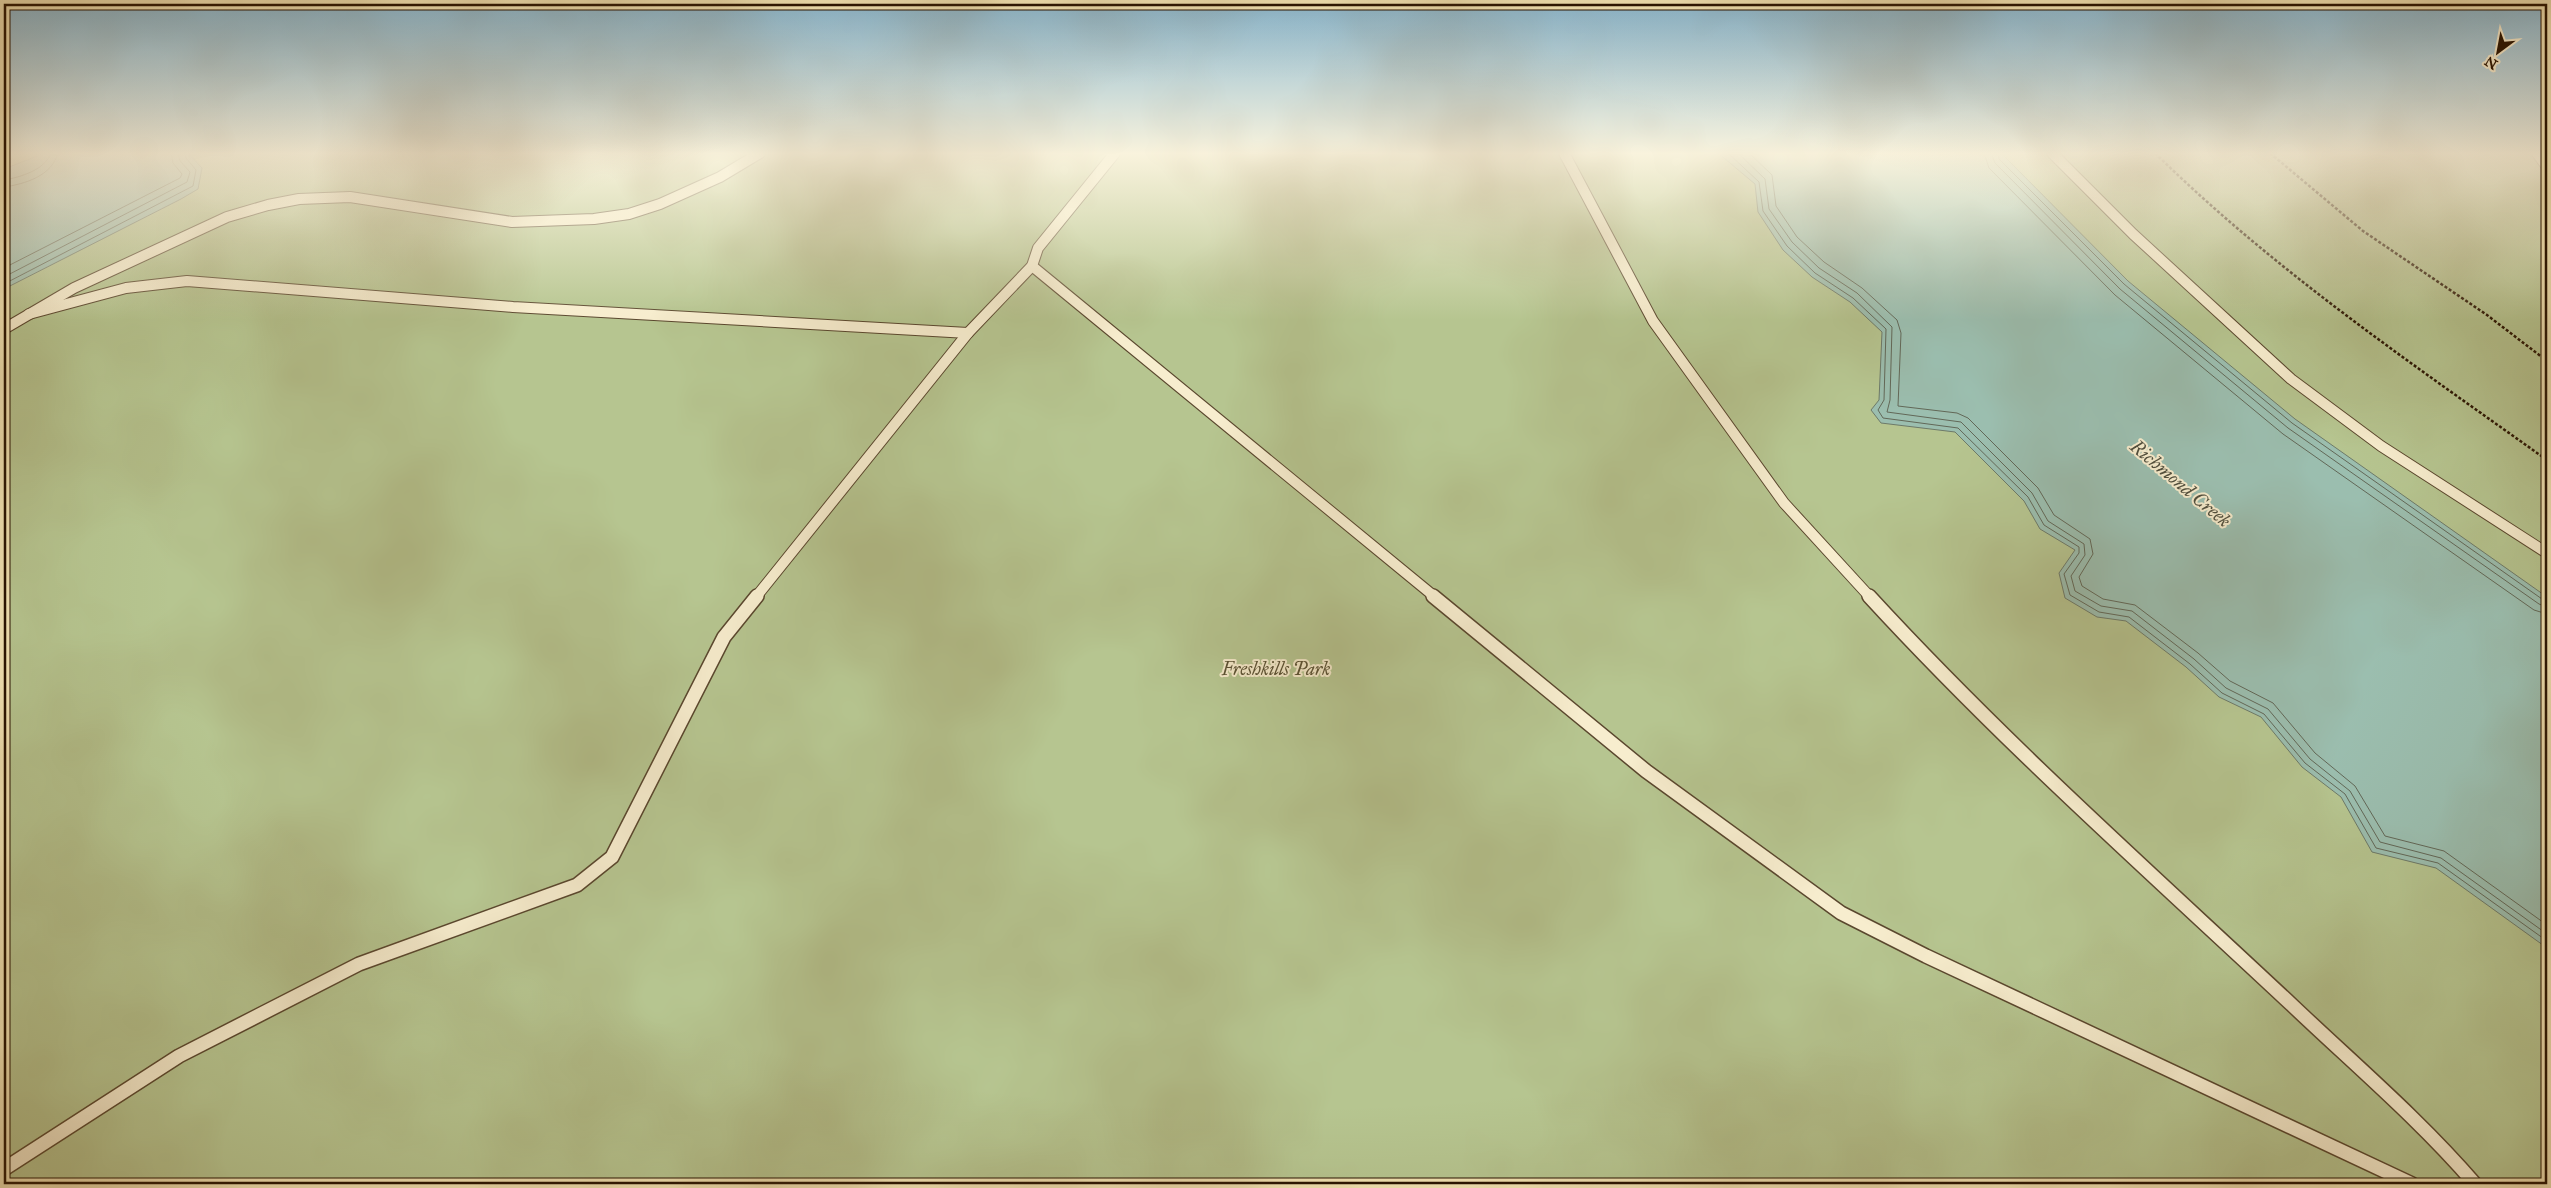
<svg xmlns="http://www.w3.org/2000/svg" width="2551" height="1188" viewBox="0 0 2551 1188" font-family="'IM FELL Great Primer',serif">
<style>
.green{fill:#b6c590;stroke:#6f6c48}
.water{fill:#9bbeaf;stroke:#6d7a69}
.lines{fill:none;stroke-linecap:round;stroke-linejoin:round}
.shore{stroke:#626858;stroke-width:1}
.service-far1-casing{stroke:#5a472e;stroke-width:12}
.service-casing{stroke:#5a472e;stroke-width:16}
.path{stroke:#281301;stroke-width:2.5;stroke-dasharray:3 2;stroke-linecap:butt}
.service-far1{stroke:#f7edce;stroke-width:10}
.service{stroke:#f7edce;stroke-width:13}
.labels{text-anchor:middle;stroke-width:4;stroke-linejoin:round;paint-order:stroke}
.park-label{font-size:18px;font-style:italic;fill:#5a5133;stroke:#f7edce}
.water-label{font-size:19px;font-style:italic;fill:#504f3e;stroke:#f7edce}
</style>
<rect width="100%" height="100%" fill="#f2e4b4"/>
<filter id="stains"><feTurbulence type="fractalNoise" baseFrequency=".004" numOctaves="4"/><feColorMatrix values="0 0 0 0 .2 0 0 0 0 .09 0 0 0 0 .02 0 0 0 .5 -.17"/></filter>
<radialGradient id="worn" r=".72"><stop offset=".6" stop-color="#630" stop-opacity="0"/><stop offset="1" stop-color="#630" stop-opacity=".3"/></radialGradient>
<rect class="green" x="4" y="153" width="2543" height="1031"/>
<g class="water">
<polygon points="45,153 188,153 202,168 198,189 181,199 4,289 4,169"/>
<polygon points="1718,153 2001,153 2128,281 2295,419 2547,597 2547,948 2436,868 2372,852 2341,797 2302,767 2261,717 2219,697 2186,667 2126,621 2097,617 2065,598 2059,573 2075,550 2040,529 2024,501 1955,432 1881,423 1871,410 1879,400 1882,332 1850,302 1812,277 1783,250 1758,212 1755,184"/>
</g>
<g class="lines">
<g class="shore">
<polyline points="1728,153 1759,182 1763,211 1787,246 1815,273 1853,298 1886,329 1884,400 1878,410 1883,418 1958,428 2028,497 2044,525 2079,547 2079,553 2064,574 2070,595 2099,612 2129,617 2190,664 2222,693 2264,714 2305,763 2345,794 2376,848 2438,863 2547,941"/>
<polyline points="1738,153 1765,179 1769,209 1792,242 1819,268 1857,293 1892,327 1890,400 1887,412 1961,422 2032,493 2048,521 2084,544 2085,555 2071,576 2075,591 2101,606 2132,611 2194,659 2226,688 2268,709 2310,759 2350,791 2380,842 2441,858 2547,934"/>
<polyline points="1749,153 1772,175 1776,206 1797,237 1824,262 1862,288 1897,320 1901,333 1898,406 1957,413 1968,418 2038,488 2054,515 2090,539 2093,554 2079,577 2082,586 2103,599 2135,605 2198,653 2230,681 2273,703 2315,753 2355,786 2385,836 2444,851 2547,925"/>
<polyline points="1984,153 1989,168 2115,295 2283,434 2534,610 2547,614"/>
<polyline points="1991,153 1995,163 2120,289 2288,428 2539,604 2547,607"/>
<polyline points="1998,153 1999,159 2124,284 2292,423 2542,599 2547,600"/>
<path d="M4,180C21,177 45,170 51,153"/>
<path d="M4,187C25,184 52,176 58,153"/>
<polyline points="4,268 180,178 182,174 173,163 171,153"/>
<polyline points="4,277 187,182 190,172 180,161 178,153"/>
<polyline points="4,284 193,186 196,170 186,158 185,153"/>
</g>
<defs>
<g id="service-far1">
<polyline points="1564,153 1653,321 1784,503 1870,597"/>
<polyline points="2052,153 2133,234 2291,379 2381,446 2547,553"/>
<polyline points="2537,153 2547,167"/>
<polyline points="1032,266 1435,597"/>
<polyline points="29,314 126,288 187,281 513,307 968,333"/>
<polyline points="4,329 74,288 227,217 268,205 299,199 350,197 512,222 594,219 629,214 660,204 720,177 760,153"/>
<polyline points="756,597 968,333 1032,266 1038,248 1115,153"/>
</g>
<g id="service">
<polyline points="1433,596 1646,771 1841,913 1926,956 2412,1184"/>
<path d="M1869,596C2002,741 2150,872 2293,1006C2354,1064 2420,1120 2475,1184"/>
<polyline points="4,1169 179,1056 359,964 577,885 612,857 724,637 757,596"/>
</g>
</defs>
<use href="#service-far1" class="service-far1-casing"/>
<use href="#service" class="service-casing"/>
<g class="path">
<path d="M2155,153C2275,271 2411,363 2547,460"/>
<polyline points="2270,153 2363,231 2487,315 2547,361"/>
</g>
<use href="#service-far1" class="service-far1"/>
<use href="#service" class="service"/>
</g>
<linearGradient id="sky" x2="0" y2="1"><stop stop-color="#89b8d1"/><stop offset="0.48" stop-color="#f9f3dd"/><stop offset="1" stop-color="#f9f3dd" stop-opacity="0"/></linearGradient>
<rect width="2551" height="320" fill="url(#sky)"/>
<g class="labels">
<g class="park-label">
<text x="1276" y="675">Freshkills Park</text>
</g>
<g class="water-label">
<text transform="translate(2181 483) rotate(40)" y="7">Richmond Creek</text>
</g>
</g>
<rect width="2551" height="1188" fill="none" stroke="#f2e4b4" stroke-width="20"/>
<rect x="5" y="5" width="2541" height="1178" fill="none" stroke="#281301" stroke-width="2.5"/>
<rect x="10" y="10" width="2531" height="1168" fill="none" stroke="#281301"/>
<g transform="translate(2498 52) rotate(212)" stroke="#f7edce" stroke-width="4" paint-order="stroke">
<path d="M0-4L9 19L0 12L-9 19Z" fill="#281301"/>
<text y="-8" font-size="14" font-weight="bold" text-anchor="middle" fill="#281301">N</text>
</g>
<rect width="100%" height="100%" filter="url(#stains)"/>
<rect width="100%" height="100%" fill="url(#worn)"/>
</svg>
